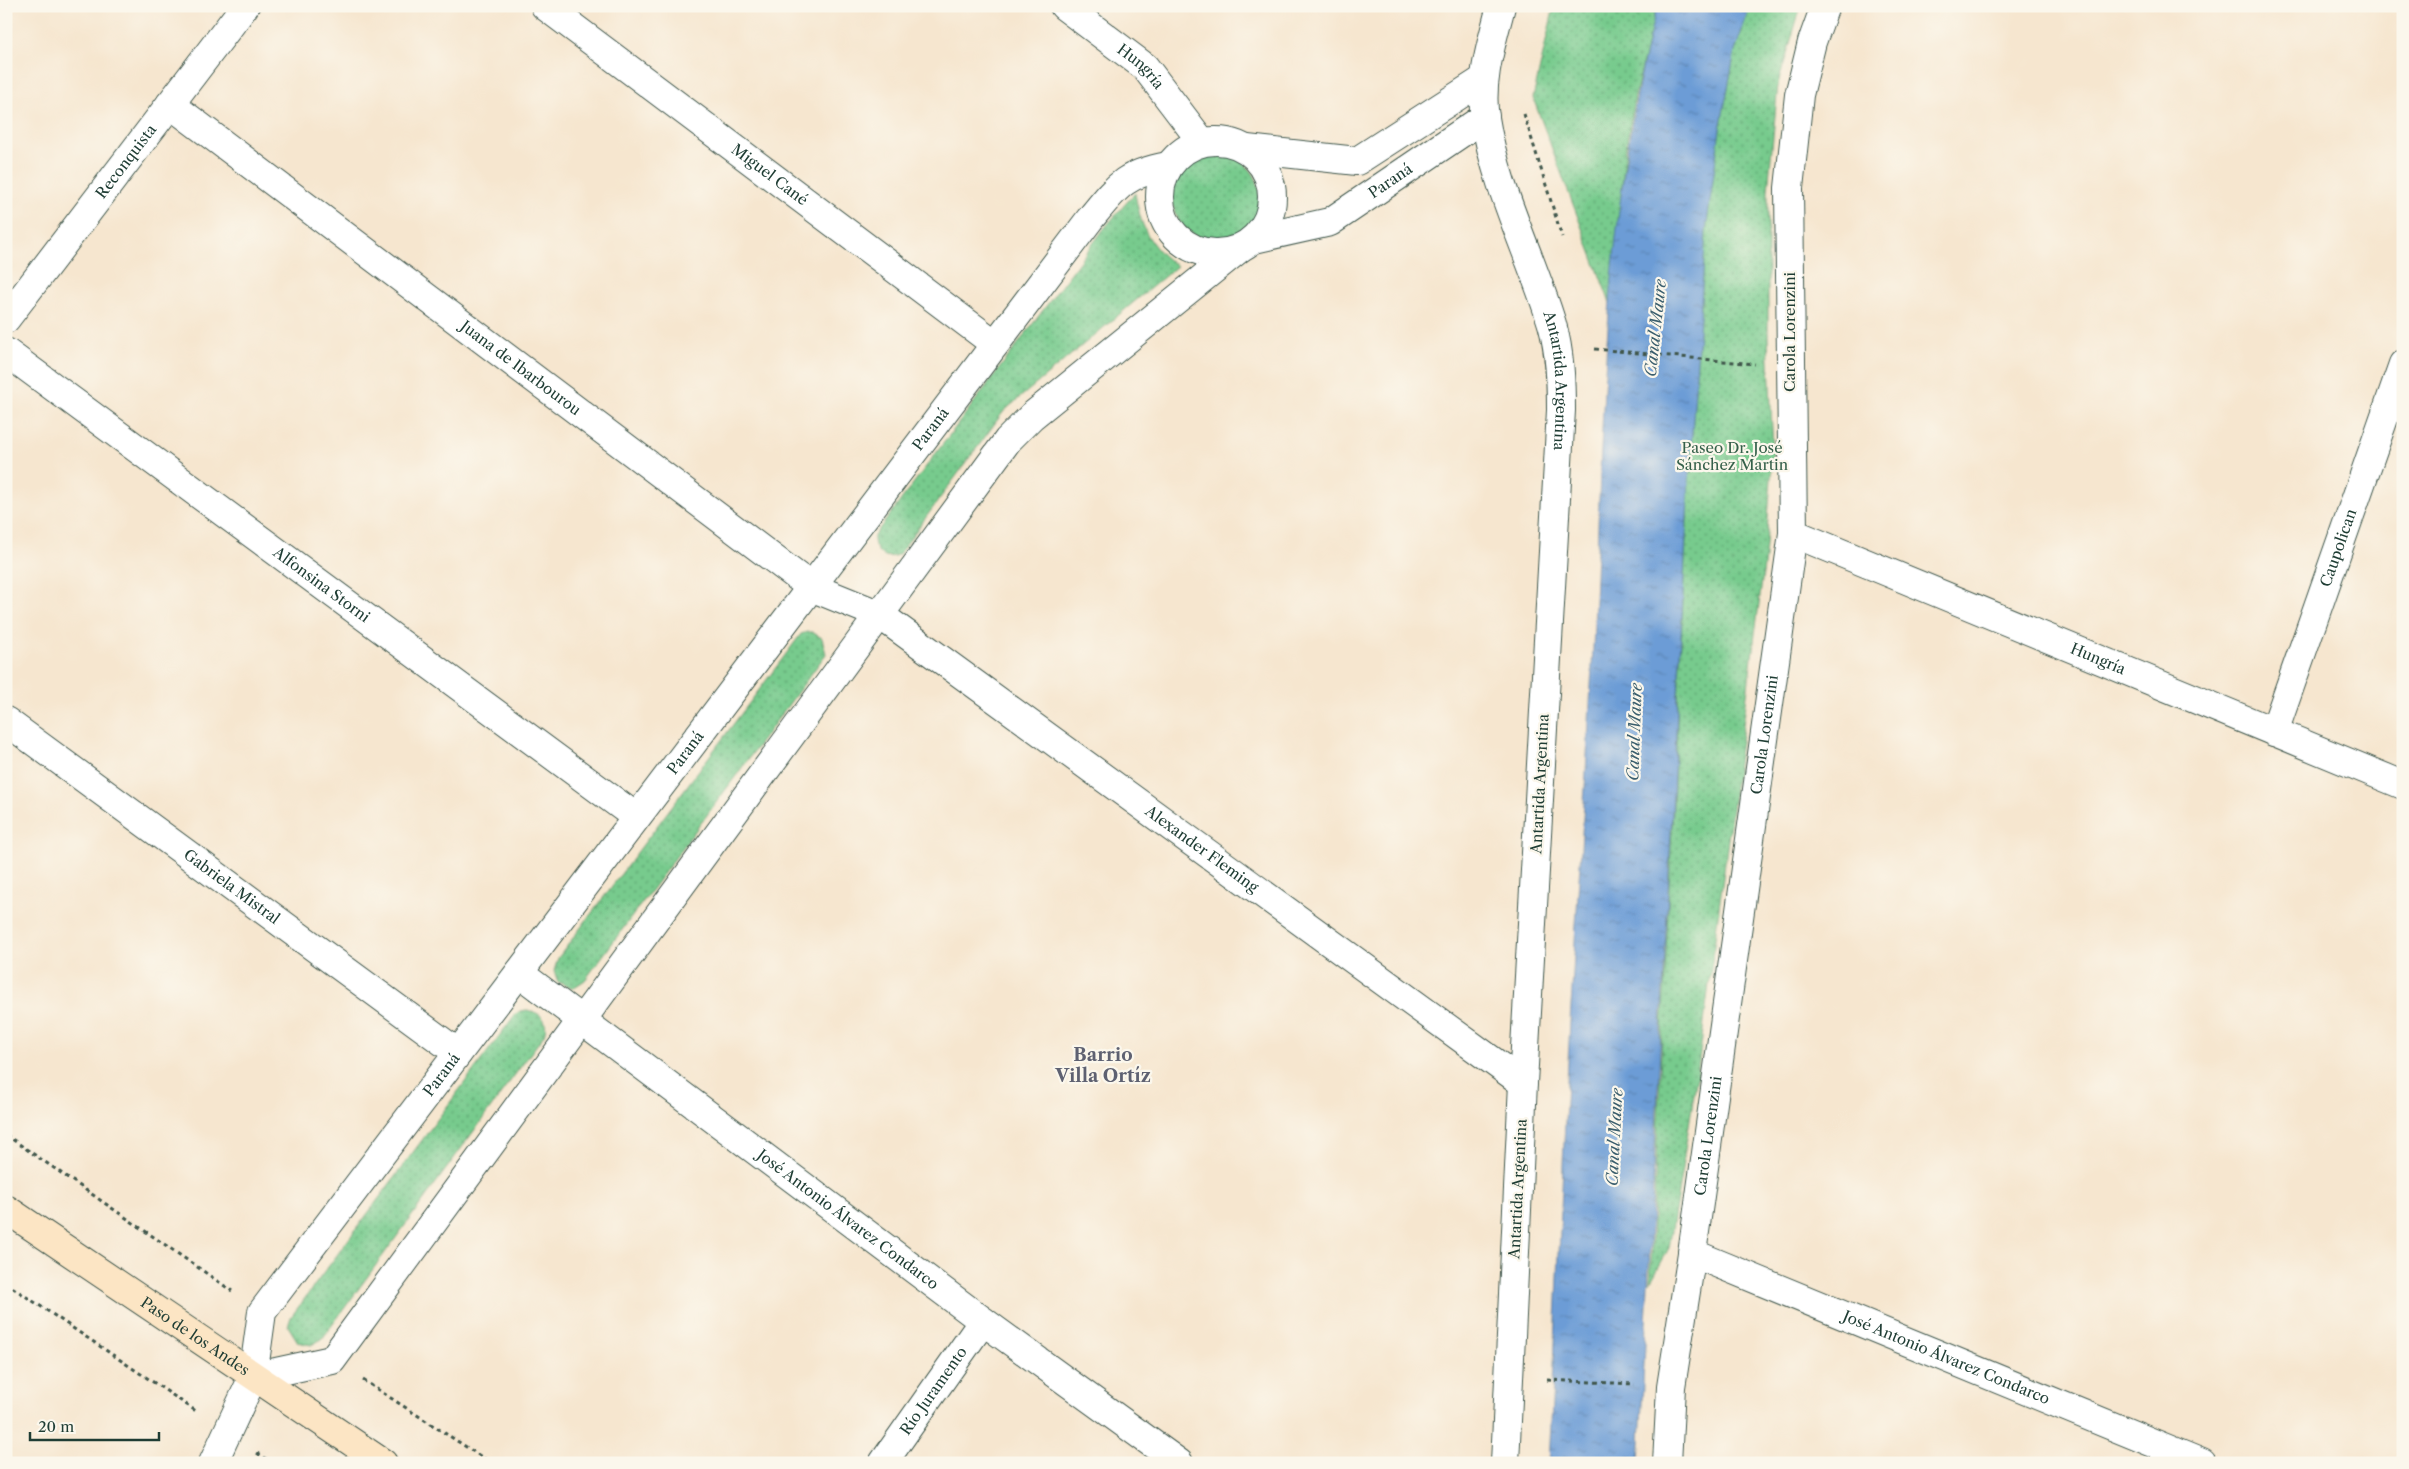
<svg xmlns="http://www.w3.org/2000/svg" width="2409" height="1469" viewBox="0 0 2409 1469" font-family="'Libre Caslon Text',serif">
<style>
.grass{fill:url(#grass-dots);stroke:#4b8460}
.water{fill:url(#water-ripples);stroke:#466c85}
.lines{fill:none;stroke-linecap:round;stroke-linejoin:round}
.minor-casing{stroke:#3f564b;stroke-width:30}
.tertiary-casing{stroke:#3f564b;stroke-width:30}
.secondary-casing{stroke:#3f564b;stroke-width:30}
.path{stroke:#3f564b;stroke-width:3;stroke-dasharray:4 4;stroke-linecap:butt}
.minor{stroke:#fff;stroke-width:28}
.tertiary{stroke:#fff;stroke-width:28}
.secondary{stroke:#fce5c4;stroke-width:28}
.labels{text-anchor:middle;stroke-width:4.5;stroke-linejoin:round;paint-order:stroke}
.street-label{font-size:15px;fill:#1f3d34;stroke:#fbf7ec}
.park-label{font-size:15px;fill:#35604a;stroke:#fbf7ec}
.water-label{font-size:16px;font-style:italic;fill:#3a5e6d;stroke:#fbf7ec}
.quarter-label{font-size:18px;font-weight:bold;fill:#5e6171;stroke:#fbf7ec}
</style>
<defs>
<pattern id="grass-dots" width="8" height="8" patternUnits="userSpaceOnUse" patternTransform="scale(1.25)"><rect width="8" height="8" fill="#77cb8d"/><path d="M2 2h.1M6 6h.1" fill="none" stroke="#61a674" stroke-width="1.8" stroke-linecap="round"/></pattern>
<pattern id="water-ripples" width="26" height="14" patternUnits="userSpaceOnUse" patternTransform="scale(1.25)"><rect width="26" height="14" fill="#6c9cd6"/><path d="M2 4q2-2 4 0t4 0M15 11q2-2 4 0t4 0" fill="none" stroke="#5880ae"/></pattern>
</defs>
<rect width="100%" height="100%" fill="#fbf7ec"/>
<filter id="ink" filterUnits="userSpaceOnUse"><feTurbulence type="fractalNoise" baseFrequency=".02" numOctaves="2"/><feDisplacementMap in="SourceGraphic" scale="10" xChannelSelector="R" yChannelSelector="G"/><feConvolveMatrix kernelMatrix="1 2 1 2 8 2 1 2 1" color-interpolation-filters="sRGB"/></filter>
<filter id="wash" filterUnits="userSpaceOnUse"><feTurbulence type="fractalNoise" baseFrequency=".0096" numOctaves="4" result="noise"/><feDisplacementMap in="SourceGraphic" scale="20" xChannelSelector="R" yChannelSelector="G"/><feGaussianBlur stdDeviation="1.12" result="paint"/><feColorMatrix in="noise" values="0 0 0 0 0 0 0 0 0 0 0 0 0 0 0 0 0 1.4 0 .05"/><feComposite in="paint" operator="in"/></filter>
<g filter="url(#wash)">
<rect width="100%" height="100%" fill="#f6e6cf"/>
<g class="grass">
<polygon points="1554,6 1657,6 1635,96 1626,147 1610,303 1533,98"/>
<polygon points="1750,6 1801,6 1778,84 1768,190 1768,337 1773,452 1765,558 1697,1076 1669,1248 1650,1283 1689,477 1706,230 1720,129 1735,51"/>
<circle cx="1216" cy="197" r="44"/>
<path d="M1135,193C1140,224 1149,248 1177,266L1004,411L899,554C884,562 873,551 874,536L1106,226Z"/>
<polygon points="807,632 812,632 822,638 826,654 585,980 573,988 558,982 554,971 558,958 801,634"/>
<path d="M527,1010C542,1013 549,1021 544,1035L322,1339L311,1345L298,1342L288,1326L291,1317L514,1016L520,1011Z"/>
</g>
<path class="water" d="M1657,6H1750L1735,51L1720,129L1706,230L1689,477L1639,1463H1549C1557,1316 1562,1169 1570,1022C1577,898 1587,773 1593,648C1603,434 1602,215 1657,6Z"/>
</g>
<g filter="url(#ink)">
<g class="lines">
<defs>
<g id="minor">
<path id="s1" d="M545,6L995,344"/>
<path id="s2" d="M170,104L811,587L880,615L1523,1083"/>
<path id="s3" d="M6,319L245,6"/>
<path id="s4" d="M6,352L636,817"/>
<path id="s5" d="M1793,533L2403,785"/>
<path id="s6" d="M6,721L458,1053"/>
<path id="s7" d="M2274,732L2403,364"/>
<path id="s8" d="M519,973L983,1321L1179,1463"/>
<path id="s9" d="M1692,1253L2202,1463"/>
<path id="s10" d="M883,1463L983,1321"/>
</g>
<g id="tertiary">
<path id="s11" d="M1064,6L1145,67L1202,142"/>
<path id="s12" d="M1501,6C1492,42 1479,81 1485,118C1496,189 1531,255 1552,324C1560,352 1561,381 1561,410L1523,1083L1505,1463"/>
<circle cx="1216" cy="197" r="56"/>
<polyline points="1247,149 1357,161 1484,79"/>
<path id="s13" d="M1254,239L1330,222L1485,117"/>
<polyline points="253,1377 332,1360 1008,440 1032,416 1240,248"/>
<path id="s14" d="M213,1463L253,1377L262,1312L1090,219C1117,186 1124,174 1168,166"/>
<path id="s15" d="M1667,1463L1671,1387L1692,1253L1793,533L1789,188L1799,95L1812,42L1825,6"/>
</g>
<g id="secondary">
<path id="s16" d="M6,1209L383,1463"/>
</g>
</defs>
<use href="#minor" class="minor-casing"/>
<use href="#tertiary" class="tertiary-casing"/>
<use href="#secondary" class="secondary-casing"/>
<g class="path">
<polyline points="1524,114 1562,237"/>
<polyline points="1595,349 1755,364"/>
<polyline points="6,1135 232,1291"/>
<polyline points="6,1283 196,1411"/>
<polyline points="363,1380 491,1463"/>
<polyline points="1547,1380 1635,1384"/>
<polyline points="257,1453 272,1463"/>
</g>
<use href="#minor" class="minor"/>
<use href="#tertiary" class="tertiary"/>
<use href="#secondary" class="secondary"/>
</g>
</g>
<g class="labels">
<g class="street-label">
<text dy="5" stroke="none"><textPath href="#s11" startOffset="98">Hungría</textPath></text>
<text dy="5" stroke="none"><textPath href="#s3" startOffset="198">Reconquista</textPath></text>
<text dy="5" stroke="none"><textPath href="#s1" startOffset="281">Miguel Cané</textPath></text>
<text dy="5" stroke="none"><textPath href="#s13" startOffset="151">Paraná</textPath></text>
<text transform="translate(1790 332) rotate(-90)" y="5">Carola Lorenzini</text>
<text dy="5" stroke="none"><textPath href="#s2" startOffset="439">Juana de Ibarbourou</textPath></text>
<text dy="5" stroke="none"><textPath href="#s12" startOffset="388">Antartida Argentina</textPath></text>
<text dy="5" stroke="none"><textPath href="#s14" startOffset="1268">Paraná</textPath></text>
<text dy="5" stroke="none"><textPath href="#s7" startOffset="195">Caupolican</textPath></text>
<text dy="5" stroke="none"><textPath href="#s4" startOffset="392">Alfonsina Storni</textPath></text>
<text dy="5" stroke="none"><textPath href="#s5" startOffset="330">Hungría</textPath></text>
<text dy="5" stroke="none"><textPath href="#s15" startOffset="735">Carola Lorenzini</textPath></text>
<text dy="5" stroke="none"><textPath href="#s14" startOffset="862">Paraná</textPath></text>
<text transform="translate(1540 784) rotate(-87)" y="5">Antartida Argentina</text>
<text dy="5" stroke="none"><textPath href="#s2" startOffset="1275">Alexander Fleming</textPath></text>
<text dy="5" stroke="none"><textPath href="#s6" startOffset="280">Gabriela Mistral</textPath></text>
<text dy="5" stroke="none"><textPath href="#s14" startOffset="458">Paraná</textPath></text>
<text dy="5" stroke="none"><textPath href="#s15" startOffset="330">Carola Lorenzini</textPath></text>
<text transform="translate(1518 1189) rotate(-87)" y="5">Antartida Argentina</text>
<text dy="5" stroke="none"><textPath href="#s8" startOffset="411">José Antonio Álvarez Condarco</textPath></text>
<text dy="5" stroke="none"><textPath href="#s16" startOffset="228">Paso de los Andes</textPath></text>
<text dy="5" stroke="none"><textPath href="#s9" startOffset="275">José Antonio Álvarez Condarco</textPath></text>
<text dy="5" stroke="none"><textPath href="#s10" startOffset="88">Río Juramento</textPath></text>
</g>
<g class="park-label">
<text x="1732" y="453">Paseo Dr. José<tspan x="1732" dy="17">Sánchez Martin</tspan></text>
</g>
<g class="water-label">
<text transform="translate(1655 328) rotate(-84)" y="6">Canal Maure</text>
<text transform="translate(1634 732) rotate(-88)" y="6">Canal Maure</text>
<text transform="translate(1614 1137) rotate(-87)" y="6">Canal Maure</text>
</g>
<g class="quarter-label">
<text x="1103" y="1061">Barrio<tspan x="1103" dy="21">Villa Ortíz</tspan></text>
</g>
</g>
<rect width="2409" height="1469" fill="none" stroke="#fbf7ec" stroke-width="25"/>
<path d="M30 1432v8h129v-8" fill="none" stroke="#1f3d34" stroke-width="2.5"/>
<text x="38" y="1432" font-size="15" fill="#1f3d34" stroke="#fbf7ec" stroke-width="4" paint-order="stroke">20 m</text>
</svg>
